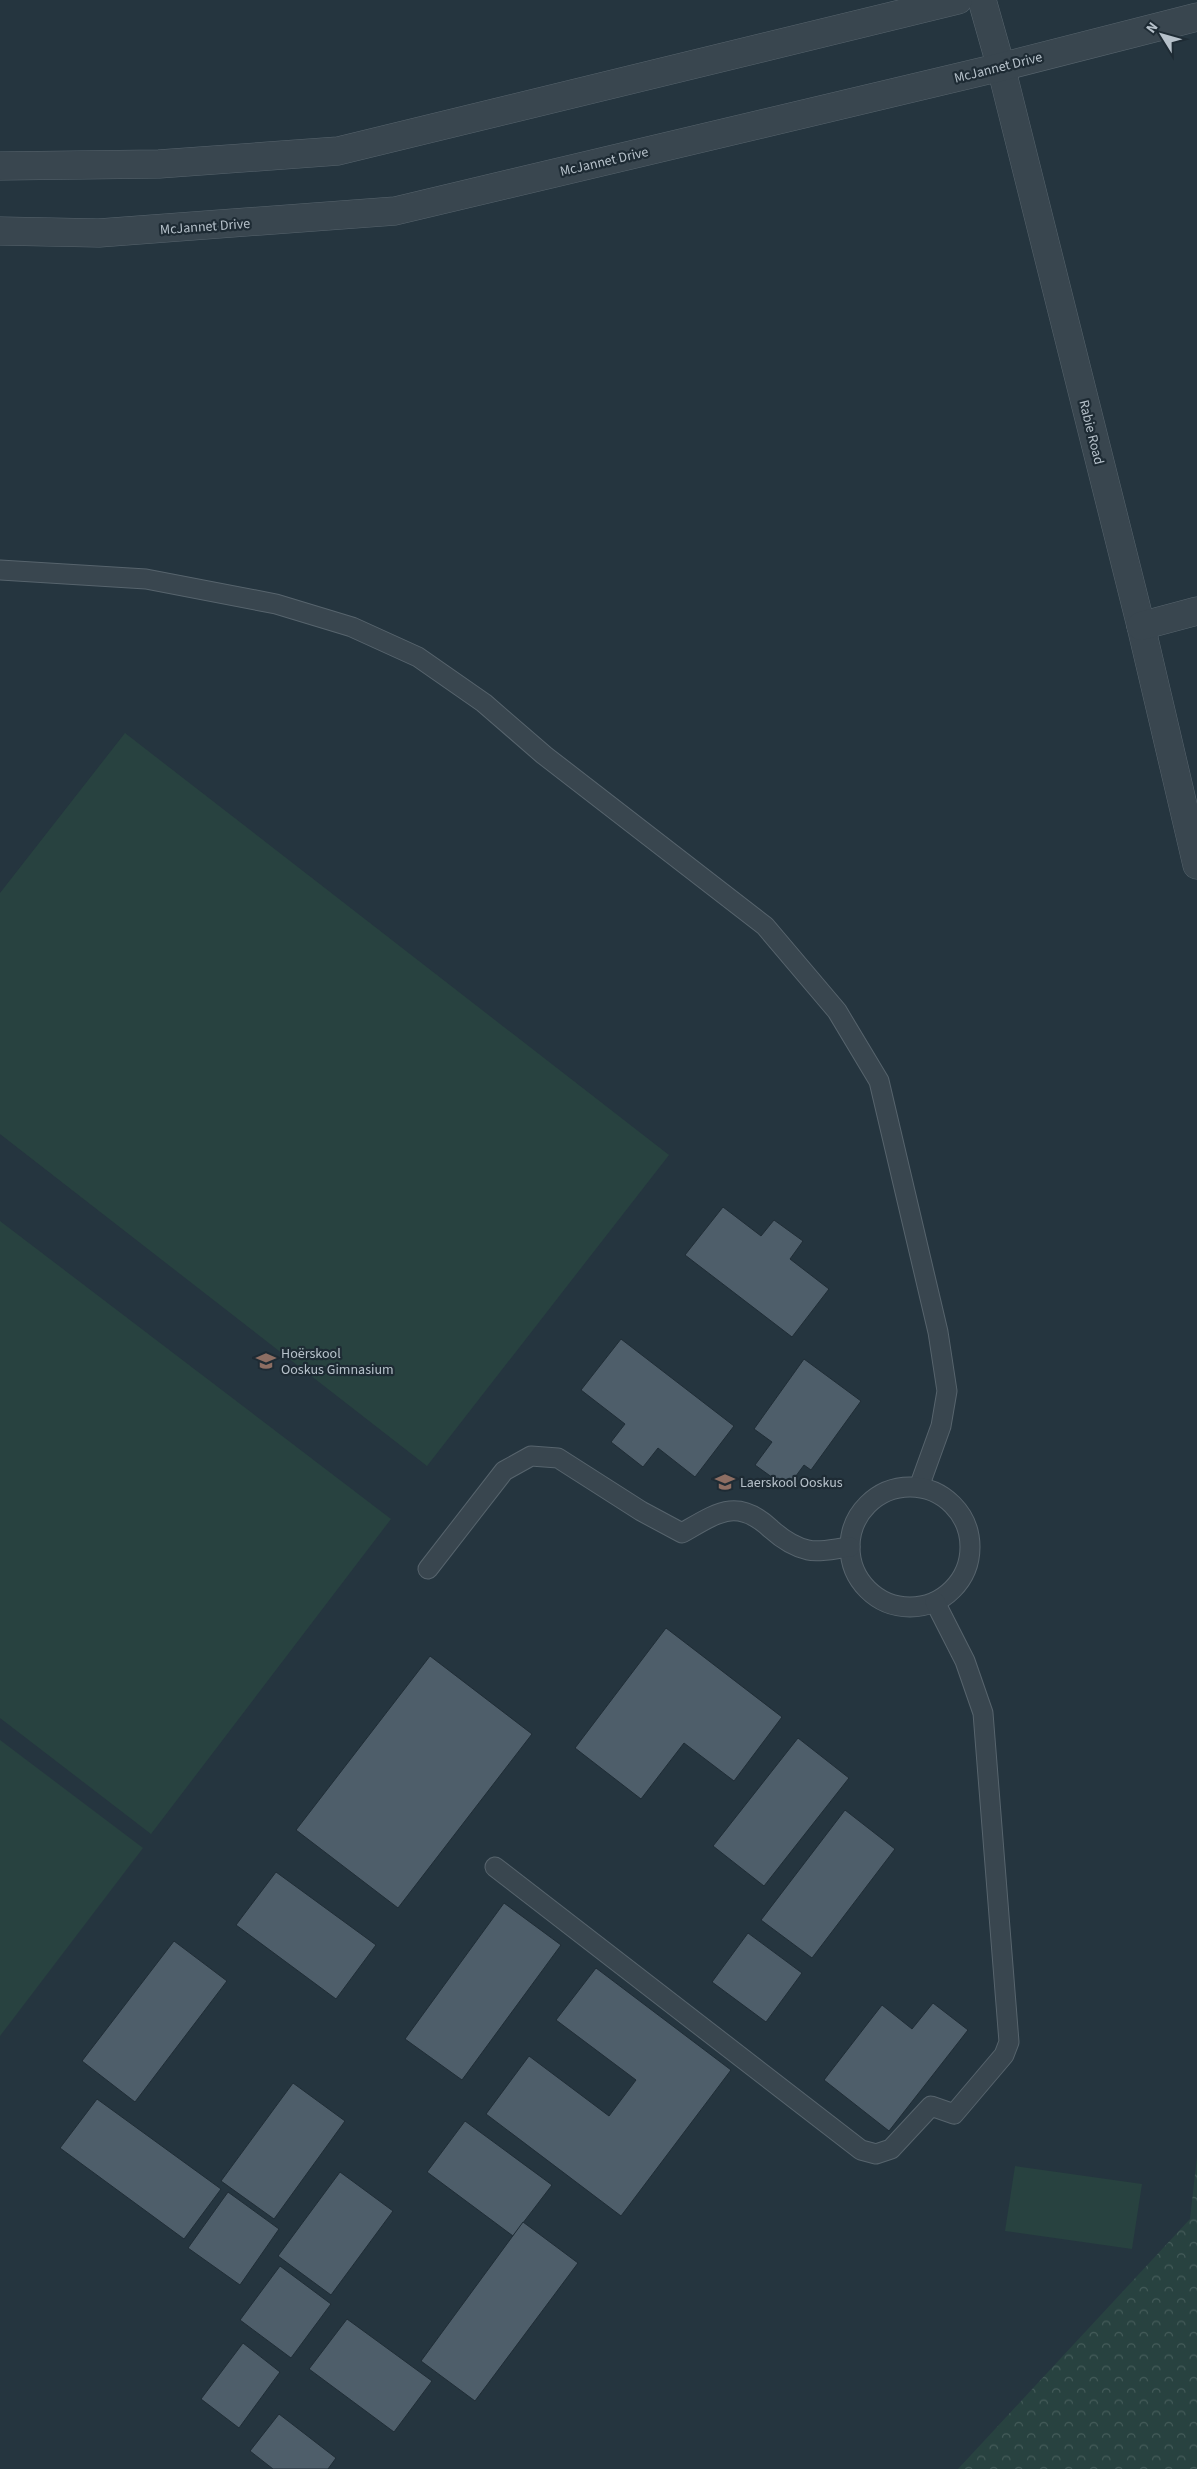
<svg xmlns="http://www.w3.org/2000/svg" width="1197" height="2469" viewBox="0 0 1197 2469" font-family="'Source Sans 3',sans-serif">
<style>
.green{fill:#284240}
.forest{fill:url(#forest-crowns)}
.building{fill:#4e5e6a;stroke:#202d36}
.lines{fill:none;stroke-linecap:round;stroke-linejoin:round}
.service-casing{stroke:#57646d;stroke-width:21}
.minor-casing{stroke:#57646d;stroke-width:29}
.tertiary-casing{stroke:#57646d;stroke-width:29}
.service{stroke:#39464f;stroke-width:19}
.minor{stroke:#39464f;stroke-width:28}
.tertiary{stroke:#39464f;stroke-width:28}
.labels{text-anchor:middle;stroke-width:4.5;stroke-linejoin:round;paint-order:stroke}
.street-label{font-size:14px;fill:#b6c1ca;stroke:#1e2b34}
.poi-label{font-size:14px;fill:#b6c1ca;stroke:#1e2b34;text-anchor:start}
</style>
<defs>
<pattern id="forest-crowns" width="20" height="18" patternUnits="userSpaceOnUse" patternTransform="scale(1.25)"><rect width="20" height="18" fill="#284240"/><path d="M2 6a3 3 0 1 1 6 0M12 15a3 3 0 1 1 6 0" fill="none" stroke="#455c5a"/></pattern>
</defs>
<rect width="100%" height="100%" fill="#25353f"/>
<g class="green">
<polygon points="125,733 669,1155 427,1466 0,1134 0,893"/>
<polygon points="0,1221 391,1519 151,1834 0,1718"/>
<polygon points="0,1740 143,1848 0,2036"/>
<polygon points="1015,2166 1142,2184 1132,2249 1005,2231"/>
</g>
<polygon class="forest" points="1197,2157 1197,2469 958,2469 1190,2219"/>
<g class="building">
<polygon points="723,1207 761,1236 774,1220 803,1241 790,1259 829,1289 792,1337 685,1255"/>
<polygon points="621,1339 734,1426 695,1477 658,1448 643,1467 611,1442 625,1424 581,1390"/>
<polygon points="804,1359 861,1401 811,1470 804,1465 787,1488 755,1465 772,1442 754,1429"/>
<polygon points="666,1628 782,1717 734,1781 684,1743 641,1799 575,1748"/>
<polygon points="430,1656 532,1734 398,1908 296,1830"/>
<polygon points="798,1738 849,1778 764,1886 713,1846"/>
<polygon points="845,1810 895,1849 812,1958 761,1920"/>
<polygon points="276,1872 376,1945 336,1999 236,1925"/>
<polygon points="504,1903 561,1945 462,2080 405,2039"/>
<polygon points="748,1933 802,1973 766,2022 712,1982"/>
<polygon points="174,1941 227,1981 135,2102 82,2061"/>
<polygon points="596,1968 731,2070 621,2216 486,2114 529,2056 609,2116 636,2080 556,2020"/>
<polygon points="933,2003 968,2030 889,2131 824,2080 882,2005 912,2029"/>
<polygon points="293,2083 345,2121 274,2219 221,2181"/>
<polygon points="97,2099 221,2189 184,2239 60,2148"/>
<polygon points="465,2121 552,2185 513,2236 427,2172"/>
<polygon points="340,2172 393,2211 331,2295 278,2256"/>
<polygon points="228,2192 279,2229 240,2285 188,2248"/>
<polygon points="523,2222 578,2263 475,2401 421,2361"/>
<polygon points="280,2266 331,2304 291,2358 240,2320"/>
<polygon points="347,2319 432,2381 394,2432 309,2369"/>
<polygon points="243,2343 280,2372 239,2428 201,2399"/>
<polygon points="279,2414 336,2458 328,2469 273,2469 250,2451"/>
</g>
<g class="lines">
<defs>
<g id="service">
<polyline points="0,570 146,579 276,604 352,627 418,657 484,703 544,755 765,926 837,1011 879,1081 938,1332 947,1391 941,1426 919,1487"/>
<circle cx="910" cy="1547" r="60"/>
<path d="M428,1569L504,1471L531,1456L558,1458L641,1511L682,1533C717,1513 737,1497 771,1529C781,1538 794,1547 808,1550C820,1553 837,1548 850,1547"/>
<polyline points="495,1867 861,2150 876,2154 891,2149 931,2106 954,2114 1004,2055 1009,2042 983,1713 965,1661 935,1602"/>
</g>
<g id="minor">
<polyline points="982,0 1001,67 1141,626 1197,865"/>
<polyline points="1141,626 1197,611"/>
</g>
<g id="tertiary">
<polyline points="0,166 159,164 338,151 958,0"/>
<polyline points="0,231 99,233 395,211 1001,67 1197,17"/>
</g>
</defs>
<use href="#service" class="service-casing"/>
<use href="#minor" class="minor-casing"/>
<use href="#tertiary" class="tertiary-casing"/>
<use href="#service" class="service"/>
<use href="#minor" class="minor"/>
<use href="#tertiary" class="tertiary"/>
</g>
<defs>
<symbol id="school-bare" viewBox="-9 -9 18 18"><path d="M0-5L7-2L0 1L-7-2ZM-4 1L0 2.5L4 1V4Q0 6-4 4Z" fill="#8d6e63" stroke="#1e2b34" stroke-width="2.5" paint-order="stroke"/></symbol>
</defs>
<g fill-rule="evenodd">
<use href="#school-bare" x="252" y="1347" width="28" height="28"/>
<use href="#school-bare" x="711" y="1468" width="28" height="28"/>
</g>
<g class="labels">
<g class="street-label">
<text transform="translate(998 67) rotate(-14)" y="5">McJannet Drive</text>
<text transform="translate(604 161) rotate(-13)" y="5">McJannet Drive</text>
<text transform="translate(205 226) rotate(-4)" y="5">McJannet Drive</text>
<text transform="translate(1092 432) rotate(76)" y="5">Rabie Road</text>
</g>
<g class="poi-label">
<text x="281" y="1358">Hoërskool<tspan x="281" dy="16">Ooskus Gimnasium</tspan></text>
<text x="740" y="1487">Laerskool Ooskus</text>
</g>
</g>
<g transform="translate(1162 35) rotate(307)" stroke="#1e2b34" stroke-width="4" paint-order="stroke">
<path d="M0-4L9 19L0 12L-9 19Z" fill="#b6c1ca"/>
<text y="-8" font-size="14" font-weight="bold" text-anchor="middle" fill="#b6c1ca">N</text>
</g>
</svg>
